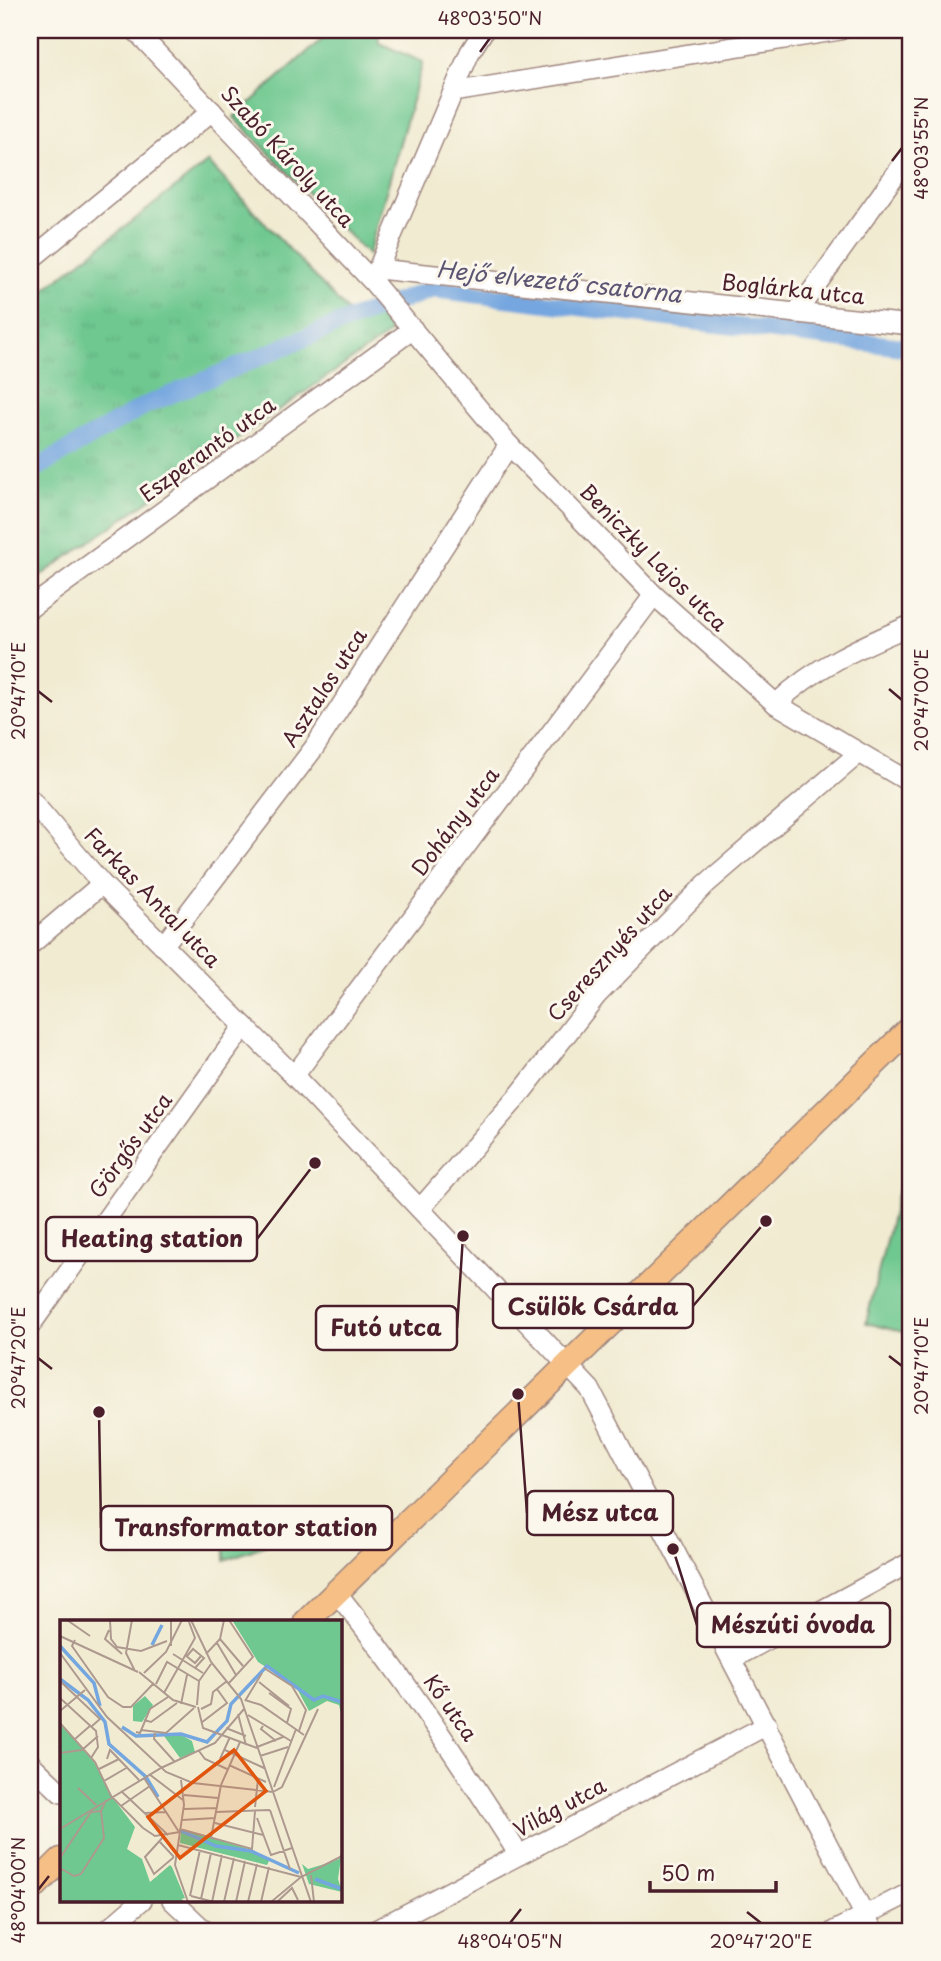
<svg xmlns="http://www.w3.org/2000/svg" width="941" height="1961" viewBox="0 0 941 1961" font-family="'Playpen Sans',sans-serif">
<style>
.grass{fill:#6ec88f;stroke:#5c745d;stroke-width:2}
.park{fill:url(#park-tufts);stroke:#5c745d;stroke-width:2}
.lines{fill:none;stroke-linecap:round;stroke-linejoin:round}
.canal{stroke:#74a6df;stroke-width:18}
.minor-casing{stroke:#9e857e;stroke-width:22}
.major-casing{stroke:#9e857e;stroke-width:27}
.minor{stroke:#fff;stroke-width:19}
.major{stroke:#f5bf86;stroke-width:24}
.ticks{fill:none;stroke:#4a1f2b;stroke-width:2.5}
.labels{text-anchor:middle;stroke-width:6;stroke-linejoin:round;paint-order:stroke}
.street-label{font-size:21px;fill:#4a1f2b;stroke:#fbf7ec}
.water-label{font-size:23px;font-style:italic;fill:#5b5573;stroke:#fbf7ec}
.inset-river{fill:none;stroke:#74a6df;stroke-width:3.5}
.inset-road{fill:none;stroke:#ae998f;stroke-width:2}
.view{fill:#e0560e;fill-opacity:0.15;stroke:#e0560e;stroke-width:3.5}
.inset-edge{fill:none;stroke:#4a1f2b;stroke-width:3.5}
.leader{fill:none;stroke:#4a1f2b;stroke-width:2.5}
.callout-dot{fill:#4a1f2b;stroke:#fbf7ec;stroke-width:2.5}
.callout{fill:#fbf7ec;stroke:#4a1f2b;stroke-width:2.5}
.callout-label{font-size:23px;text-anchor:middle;font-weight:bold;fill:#4a1f2b}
.neatline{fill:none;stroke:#4a1f2b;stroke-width:2.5}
.ticks-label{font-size:18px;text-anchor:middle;fill:#4a1f2b}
</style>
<defs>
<pattern id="park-tufts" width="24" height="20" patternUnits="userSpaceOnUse" patternTransform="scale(1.75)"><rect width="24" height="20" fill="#6ec88f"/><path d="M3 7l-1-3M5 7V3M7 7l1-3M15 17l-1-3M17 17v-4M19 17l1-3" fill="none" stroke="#61ab7c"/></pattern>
</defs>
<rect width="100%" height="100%" fill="#fbf7ec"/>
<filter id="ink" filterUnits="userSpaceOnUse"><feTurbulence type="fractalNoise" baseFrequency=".0143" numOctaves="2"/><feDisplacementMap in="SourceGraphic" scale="14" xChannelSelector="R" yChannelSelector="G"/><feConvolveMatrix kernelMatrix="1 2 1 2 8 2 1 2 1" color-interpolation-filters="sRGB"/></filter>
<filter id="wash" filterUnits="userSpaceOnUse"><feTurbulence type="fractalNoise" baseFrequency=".00686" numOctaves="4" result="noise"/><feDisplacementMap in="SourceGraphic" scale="28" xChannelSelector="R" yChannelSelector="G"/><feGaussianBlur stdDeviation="1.57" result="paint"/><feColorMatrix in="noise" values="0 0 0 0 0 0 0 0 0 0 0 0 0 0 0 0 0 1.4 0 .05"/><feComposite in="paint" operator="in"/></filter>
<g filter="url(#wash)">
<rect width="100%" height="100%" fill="#f1ebd2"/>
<g class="grass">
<polygon points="332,30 378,30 379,43 423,62 368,255 234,117"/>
<polygon points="906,1158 911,1159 911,1334 866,1323"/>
</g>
<g class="park">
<polygon points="208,162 348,312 383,315 390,333 30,583 30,301"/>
<polygon points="229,1514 244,1521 268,1544 225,1560 224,1526"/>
</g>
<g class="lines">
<polyline class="canal" points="30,472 146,405 343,322 433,289 911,348"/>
</g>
</g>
<g filter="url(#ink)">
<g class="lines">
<defs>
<g id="minor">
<polyline points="135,30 373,282 509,445 654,595 776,704 911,783"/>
<polyline points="453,92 840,30"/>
<polyline points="30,260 212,111"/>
<polyline points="378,269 911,325"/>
<polyline points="374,278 470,52 484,30"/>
<polyline points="796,313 911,153"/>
<polyline points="30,608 413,329"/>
<path d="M776,704C815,666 862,646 911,625"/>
<polyline points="30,799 102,884 294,1076 590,1389 873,1931"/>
<polyline points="30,945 102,884"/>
<polyline points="163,946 314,748 509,445"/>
<polyline points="294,1076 654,595"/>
<polyline points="420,1209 520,1094 597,995 706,884 858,754"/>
<polyline points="30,1326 244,1026"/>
<path d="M336,1592C403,1675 462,1764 519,1855"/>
<polyline points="732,1659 911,1562"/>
<polyline points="30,1763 61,1793"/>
<polyline points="172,1900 205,1931"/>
<polyline points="106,1931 142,1900"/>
<polyline points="374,1931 767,1725"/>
<polyline points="834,1931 911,1892"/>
</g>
<g id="major">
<polyline points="306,1622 911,1028"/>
<polyline points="30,1891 61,1860"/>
</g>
</defs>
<use href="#minor" class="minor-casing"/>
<use href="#major" class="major-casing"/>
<use href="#minor" class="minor"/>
<use href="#major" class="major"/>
</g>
</g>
<path class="ticks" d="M480,52L490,38M892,161L902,148M889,689L902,700M38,691L52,702M889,1356L902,1366M38,1358L52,1369M38,1890L49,1876M747,1912L761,1923M510,1923L521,1909"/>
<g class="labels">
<g class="street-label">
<text transform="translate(287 157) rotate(47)" y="7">Szabó Károly utca</text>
<text transform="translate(793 290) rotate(6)" y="7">Boglárka utca</text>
<text transform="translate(208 450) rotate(-36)" y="7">Eszperantó utca</text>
<text transform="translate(653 558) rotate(45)" y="7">Beniczky Lajos utca</text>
<text transform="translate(325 688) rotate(-57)" y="7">Asztalos utca</text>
<text transform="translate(456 822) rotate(-53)" y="7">Dohány utca</text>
<text transform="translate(152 898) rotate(46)" y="7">Farkas Antal utca</text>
<text transform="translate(610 954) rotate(-48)" y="7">Cseresznyés utca</text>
<text transform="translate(131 1146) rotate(-54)" y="7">Görgős utca</text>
<text transform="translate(450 1708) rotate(55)" y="7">Kő utca</text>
<text transform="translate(560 1808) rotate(-28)" y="7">Világ utca</text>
</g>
<g class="water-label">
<text transform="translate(559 282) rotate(6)" y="8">Hejő elvezető csatorna</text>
</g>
</g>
<g transform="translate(60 1620)">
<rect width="282" height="282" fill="#f1ebd2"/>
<path d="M172,0H282V98L279,85L267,81L249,91L235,65L198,42ZM282,230L278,259L282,272L249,264L242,244L248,249L268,243L279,239Z" fill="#6ec88f"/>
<path d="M85,76L93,85L82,102L73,101V86ZM110,245L112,247L125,278L118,280L96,257Z" fill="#6ec88f"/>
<path d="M121,115L132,121L135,132L120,138L104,116ZM121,209L189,229L210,239L207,245L120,223Z" fill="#6ec88f"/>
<path d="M0,103L34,142L53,178L75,207L67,229L82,239L90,262L96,257L125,282H0Z" fill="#6ec88f"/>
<path class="inset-river" d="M92,25L102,5M0,26L34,63L40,86M0,59L28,80L45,102L49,124L86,157L98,177M62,107L76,116L121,114L147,122L167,101L171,84L207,46L254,80L263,76L282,82M119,210L156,226L191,231L239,253M255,259L282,269"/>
<path class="inset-road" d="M7,0L30,16M50,0L51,19L57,27L81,31L107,21M72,0L66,33L75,51M131,0L151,42L181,79L251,282M49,10L45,19L62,34M0,16L78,52M160,19L183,46M15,20L12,26L48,77L63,87H71L94,63M157,23L176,55M111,26V0M0,33L47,97L106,152L133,163L213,172M113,34L143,53M146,34L160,19L164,0M125,35L135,43L141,36M127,36L133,29L144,38L135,48M204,48L232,66L246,90L239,111M79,52L113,80L136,87M84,53L106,32L122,0M0,61L40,99L32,106M199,62L229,86M169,63L193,37L169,0M96,64L107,42L139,61M104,73L135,18L129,2M209,73L231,89L227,103M0,78L36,111L38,127L31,138M185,80L201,85L244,115M185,81L202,53M121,84L127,55M137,85L139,61L151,44M138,87L143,108L197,128M141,89L151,84L153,72L167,61M0,91L25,70M178,94L186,125M188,95L231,121M84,100L91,102L117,83M0,103L35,142L51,176L83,208L95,216L120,212M141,103L167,83L157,69M203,106L201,109L216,121M166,108L186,116M81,110L106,113L134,88M76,112L80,113L90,89L108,77M95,113L94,119L114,141M15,119L31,105M197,127L223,117M165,130L204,148M139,131L145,139L167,149M0,133L22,130L38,116M200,136L228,127M47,139L50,130L79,160M160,139L170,117M169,145L206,162M39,149L59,139M89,154L123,180M84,158L119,212M121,160L124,185L115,245L128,282M44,161L68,147M214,167L236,109M18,168L36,185M61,171L108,215M213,172L222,167L258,89M124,175L158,178M61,186L90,166M195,187L198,159M124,189L157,188M210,190L230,249M156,192L210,190M85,193L106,192M197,198L211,235L232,228M122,200L155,198M155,203L203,215M0,209L101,148L155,123L184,89M120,209L192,229L195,191M104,216L85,237L94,254L114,237M151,218L161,165L180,122M99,221L114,237M118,225L241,257M0,238L31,192L41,191L46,180M0,248L14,256L21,254L44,218L41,191M251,255L254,282M130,276L140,230M131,276L154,282M141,279L151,233M152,282L162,235M164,282L174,238M176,282L185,241M188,282L197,244M201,282L209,247M211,282L241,257L282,236M217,282L232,268L238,280"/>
<path class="view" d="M174,130L206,171L120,238L88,197Z"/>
<rect width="282" height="282" class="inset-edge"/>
</g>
<path class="leader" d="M315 1163L257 1239M766 1221L693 1306M463 1236L457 1328M518 1394L527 1513M99 1412L101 1528M673 1549L697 1625"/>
<g class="callout-dot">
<circle cx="315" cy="1163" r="7"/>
<circle cx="766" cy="1221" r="7"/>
<circle cx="463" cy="1236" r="7"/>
<circle cx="518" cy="1394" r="7"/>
<circle cx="99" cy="1412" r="7"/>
<circle cx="673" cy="1549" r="7"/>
</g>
<g class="callout">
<rect x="46" y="1217" width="211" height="44" rx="7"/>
<rect x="493" y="1284" width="200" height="44" rx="7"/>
<rect x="316" y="1306" width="141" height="44" rx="7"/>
<rect x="527" y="1491" width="146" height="44" rx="7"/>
<rect x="101" y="1506" width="291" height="44" rx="7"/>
<rect x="697" y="1603" width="193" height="44" rx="7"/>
</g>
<g class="callout-label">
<text x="152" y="1247">Heating station</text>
<text x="593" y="1315">Csülök Csárda</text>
<text x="386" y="1336">Futó utca</text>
<text x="600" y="1521">Mész utca</text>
<text x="246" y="1536">Transformator station</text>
<text x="793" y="1633">Mészúti óvoda</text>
</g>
<rect width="941" height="1961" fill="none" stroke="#fbf7ec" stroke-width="77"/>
<path d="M650 1881v10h126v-10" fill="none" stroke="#4a1f2b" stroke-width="3.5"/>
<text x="661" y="1881" font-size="21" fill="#4a1f2b" stroke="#fbf7ec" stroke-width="5" paint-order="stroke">50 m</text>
<rect x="38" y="38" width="864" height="1885" class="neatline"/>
<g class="ticks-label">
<text x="490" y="25">48°03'50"N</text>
<text transform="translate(922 148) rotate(-90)" y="6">48°03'55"N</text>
<text transform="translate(19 691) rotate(-90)" y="6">20°47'10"E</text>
<text transform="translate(922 700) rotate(-90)" y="6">20°47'00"E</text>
<text transform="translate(19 1358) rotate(-90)" y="6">20°47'20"E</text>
<text transform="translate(922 1366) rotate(-90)" y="6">20°47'10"E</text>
<text transform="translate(19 1890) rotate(-90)" y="6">48°04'00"N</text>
<text x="510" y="1948">48°04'05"N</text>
<text x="761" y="1948">20°47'20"E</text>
</g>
</svg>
